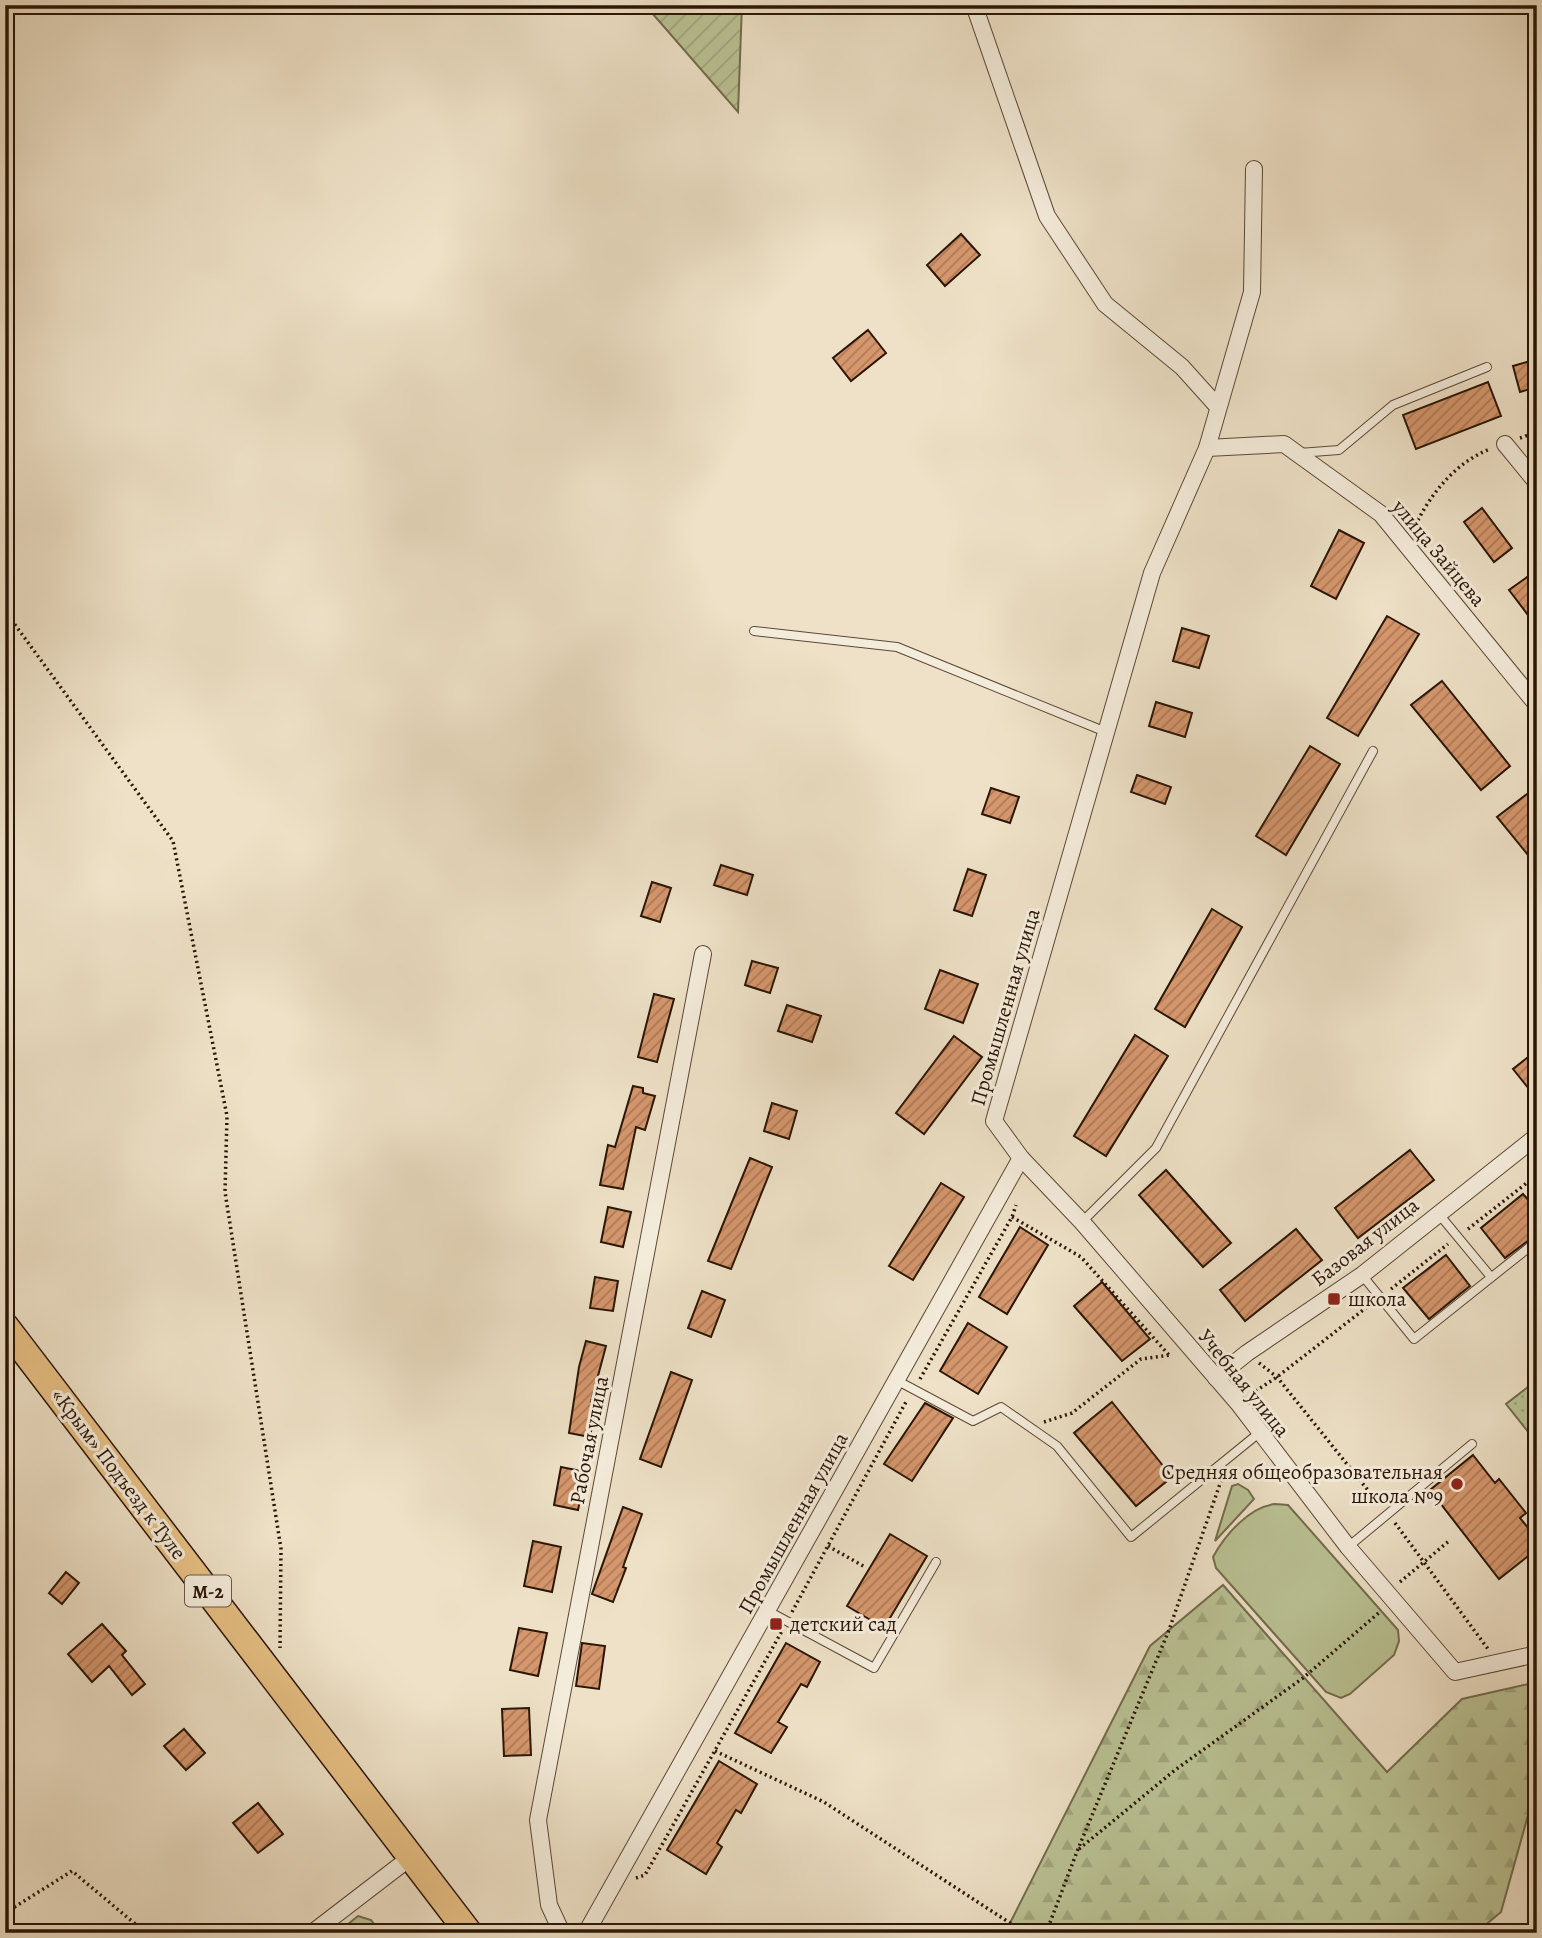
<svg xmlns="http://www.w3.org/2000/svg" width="1542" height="1938" viewBox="0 0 1542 1938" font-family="Alegreya,serif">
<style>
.grass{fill:#bac294;stroke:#726c4d;stroke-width:2}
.forest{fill:url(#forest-firs);stroke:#726c4d;stroke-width:2}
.park{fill:url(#park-dots);stroke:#726c4d;stroke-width:2}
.garden{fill:url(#garden-furrows);stroke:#726c4d;stroke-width:2}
.building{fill:url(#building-hatch);stroke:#2a1506;stroke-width:2}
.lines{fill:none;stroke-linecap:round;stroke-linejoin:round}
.lane-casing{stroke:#5b4836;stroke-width:10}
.street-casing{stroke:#5b4836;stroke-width:18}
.primary-casing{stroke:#2a1506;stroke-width:29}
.path{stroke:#2a1506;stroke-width:3.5;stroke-dasharray:2 3.5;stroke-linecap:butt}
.lane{stroke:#f4ecdb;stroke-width:8}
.street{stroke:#f4ecdb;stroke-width:16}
.primary{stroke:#e7c084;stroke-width:26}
.poi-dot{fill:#8f2418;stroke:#f4ecdb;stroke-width:2.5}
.labels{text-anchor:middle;stroke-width:6;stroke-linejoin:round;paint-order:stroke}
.shield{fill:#f4ecdb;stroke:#675646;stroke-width:2}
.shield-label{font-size:19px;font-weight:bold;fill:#2a1506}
.street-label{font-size:21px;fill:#2a1506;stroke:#f4ecdb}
.poi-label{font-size:21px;fill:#2a1506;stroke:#f4ecdb;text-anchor:start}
</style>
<defs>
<pattern id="forest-firs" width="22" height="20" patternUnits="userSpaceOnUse" patternTransform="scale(1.75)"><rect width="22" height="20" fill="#bac294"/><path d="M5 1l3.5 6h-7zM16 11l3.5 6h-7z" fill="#a0a67e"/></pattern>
<pattern id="park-dots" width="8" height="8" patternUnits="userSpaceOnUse" patternTransform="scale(1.75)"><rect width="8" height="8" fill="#bac294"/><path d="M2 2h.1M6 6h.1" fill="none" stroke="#a0a67e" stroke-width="1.8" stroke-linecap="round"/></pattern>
<pattern id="garden-furrows" width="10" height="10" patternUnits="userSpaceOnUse" patternTransform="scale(1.75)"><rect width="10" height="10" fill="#bac294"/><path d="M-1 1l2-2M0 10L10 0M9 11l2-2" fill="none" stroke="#a0a67e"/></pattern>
<pattern id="building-hatch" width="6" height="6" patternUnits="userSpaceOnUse" patternTransform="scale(1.75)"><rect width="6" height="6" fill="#d6976d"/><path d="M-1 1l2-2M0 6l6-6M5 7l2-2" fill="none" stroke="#ae7a58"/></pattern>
</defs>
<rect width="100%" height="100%" fill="#eee1c7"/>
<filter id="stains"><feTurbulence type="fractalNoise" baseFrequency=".00286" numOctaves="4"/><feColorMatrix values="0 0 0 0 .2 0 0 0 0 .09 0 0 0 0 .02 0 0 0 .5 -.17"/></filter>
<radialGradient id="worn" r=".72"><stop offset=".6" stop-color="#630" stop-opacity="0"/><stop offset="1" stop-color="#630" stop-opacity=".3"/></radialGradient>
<g class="grass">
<polygon points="1238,1484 1248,1490 1254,1499 1215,1541 1232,1486"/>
<path d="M1275,1504L1288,1505L1398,1630L1399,1641L1394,1655L1350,1694L1341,1698L1326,1692L1216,1568L1213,1557C1225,1535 1249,1507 1275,1504Z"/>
<polygon points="358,1916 371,1920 381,1933 337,1933"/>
</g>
<polygon class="forest" points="1223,1585 1387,1772 1462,1699 1537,1682 1537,1783 1501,1912 1476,1933 1009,1933 1010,1923 1150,1646"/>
<polygon class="park" points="1537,1380 1537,1443 1506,1404"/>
<polygon class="garden" points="645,5 742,5 738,112"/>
<g class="building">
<polygon points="961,234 980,255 945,286 927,265"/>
<polygon points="868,330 886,353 851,381 833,358"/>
<polygon points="1537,359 1537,387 1520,392 1513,366"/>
<polygon points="1488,382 1501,416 1416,449 1403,415"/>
<polygon points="1482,508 1512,548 1494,562 1464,522"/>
<polygon points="1339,530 1364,543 1336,599 1311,586"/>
<polygon points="1537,570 1537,627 1509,590"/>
<polygon points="1387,616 1419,634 1358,736 1327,718"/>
<polygon points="1182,628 1209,636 1199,668 1173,661"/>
<polygon points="1442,681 1510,766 1481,790 1411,705"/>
<polygon points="1156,702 1192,713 1185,737 1149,726"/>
<polygon points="1310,746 1340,764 1286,855 1256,836"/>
<polygon points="1137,775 1171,787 1165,804 1131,792"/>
<polygon points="991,788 1019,797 1010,823 982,814"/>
<polygon points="1527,794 1537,805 1537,866 1497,817"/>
<polygon points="721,865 753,875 747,895 714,885"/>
<polygon points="968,869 986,875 972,916 954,910"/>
<polygon points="652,882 671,888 660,922 641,916"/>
<polygon points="1212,909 1242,927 1185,1027 1155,1009"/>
<polygon points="752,961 778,968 770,993 745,985"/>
<polygon points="940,970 978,984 963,1023 925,1009"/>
<polygon points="654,994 674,999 657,1062 638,1057"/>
<polygon points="787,1005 821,1016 812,1042 778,1031"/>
<polygon points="1135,1035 1168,1056 1106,1156 1074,1136"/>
<polygon points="954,1036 982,1057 924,1134 896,1113"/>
<polygon points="1537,1050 1537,1099 1513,1069"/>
<polygon points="633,1086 643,1088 643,1093 655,1096 645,1130 636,1127 623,1189 600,1185 608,1145 615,1147"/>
<polygon points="772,1103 797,1111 789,1139 764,1131"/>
<polygon points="1410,1150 1434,1180 1358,1238 1335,1208"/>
<polygon points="750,1158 772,1167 731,1269 708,1261"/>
<polygon points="1166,1170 1231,1243 1203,1267 1139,1195"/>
<polygon points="941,1183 964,1197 913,1280 889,1266"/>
<polygon points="1523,1194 1537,1210 1537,1234 1505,1258 1481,1228"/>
<polygon points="608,1207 631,1212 623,1247 601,1242"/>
<polygon points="1020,1227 1048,1245 1007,1314 979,1297"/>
<polygon points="1296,1229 1322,1260 1245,1321 1220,1290"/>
<polygon points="1446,1255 1470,1286 1429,1319 1403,1288"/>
<polygon points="595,1277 618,1281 613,1311 590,1308"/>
<polygon points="1102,1282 1150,1339 1122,1361 1074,1306"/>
<polygon points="702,1291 725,1300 711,1337 688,1328"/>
<polygon points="968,1323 1007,1347 978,1394 940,1371"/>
<polygon points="586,1341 606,1346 591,1402 596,1402 590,1437 569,1433 579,1367"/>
<polygon points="671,1372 692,1380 661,1467 640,1459"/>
<polygon points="1112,1402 1172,1477 1136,1506 1074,1433"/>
<polygon points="925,1403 953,1418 912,1481 884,1464"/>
<polygon points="1473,1455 1495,1483 1499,1479 1526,1513 1520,1518 1537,1539 1537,1549 1499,1579 1430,1490"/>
<polygon points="561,1467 586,1472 578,1510 554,1505"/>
<polygon points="623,1507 642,1514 623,1567 626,1568 613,1602 592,1594"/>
<polygon points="890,1534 927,1556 884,1628 847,1606"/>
<polygon points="533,1541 561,1547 552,1592 524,1586"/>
<polygon points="66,1572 79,1583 62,1604 49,1593"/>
<polygon points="102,1624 126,1651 122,1655 145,1684 132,1695 109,1666 92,1682 68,1654"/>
<polygon points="519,1628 547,1633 538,1676 510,1670"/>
<polygon points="582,1643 605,1646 599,1689 576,1686"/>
<polygon points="786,1643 820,1662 807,1687 801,1684 778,1722 787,1727 771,1753 735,1733"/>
<polygon points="529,1708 531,1755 504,1756 502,1709"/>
<polygon points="184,1729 205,1753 186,1770 164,1746"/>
<polygon points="719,1761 757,1784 741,1813 736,1810 717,1843 722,1847 706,1874 667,1850"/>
<polygon points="258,1803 283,1834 258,1853 233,1823"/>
</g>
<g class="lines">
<defs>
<g id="lane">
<polyline points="1299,453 1339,450 1393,405 1487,367"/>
<polyline points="754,631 897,647 1106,732"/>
<polyline points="1438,1213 1491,1277"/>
<polyline points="1082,1222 1156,1148 1373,751"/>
<polyline points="1362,1275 1414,1339 1537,1241"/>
<polyline points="898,1381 973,1421 1001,1407 1057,1446 1131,1537 1259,1433"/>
<polyline points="1348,1547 1472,1444"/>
<polyline points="768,1611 874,1668 936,1562"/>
</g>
<g id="street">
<polyline points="974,5 1047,216 1105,304 1182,367 1218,407"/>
<polyline points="1254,169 1252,292 1207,448 1152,573 994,1121 1021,1158 1082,1222 1238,1403 1348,1547 1455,1672 1537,1654"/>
<polyline points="1505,444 1537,483"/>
<polyline points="1207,448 1284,444 1381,514 1537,705"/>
<polyline points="1216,1378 1247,1353 1362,1275 1537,1136"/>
<polyline points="312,1933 411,1857"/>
<polyline points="562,1933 549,1905 538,1820 703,954"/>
<polyline points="586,1933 1021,1158"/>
</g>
<polyline id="primary" points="5,1326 469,1933"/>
</defs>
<use href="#lane" class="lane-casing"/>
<use href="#street" class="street-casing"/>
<use href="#primary" class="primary-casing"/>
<g class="path">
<polyline points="1520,438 1537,432"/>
<path d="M1413,530C1429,496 1454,463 1490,449"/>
<polyline points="5,611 173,841 227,1116 225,1192 281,1549 280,1648"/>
<polyline points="1012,1217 1081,1257 1169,1355"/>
<polyline points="1468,1229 1537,1175"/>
<polyline points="1391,1289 1448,1244"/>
<polyline points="1259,1363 1277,1377 1379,1504"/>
<polyline points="920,1379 1012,1217 1016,1205"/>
<polyline points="1251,1394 1277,1377 1371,1304"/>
<polyline points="1044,1422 1072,1413 1141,1359 1170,1355"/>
<polyline points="1395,1523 1488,1649"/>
<polyline points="828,1546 865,1567"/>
<polyline points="1400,1582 1449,1541"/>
<polyline points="792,1612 907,1400"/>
<polyline points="715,1751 824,1802 1010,1923 1020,1933"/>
<polyline points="1079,1849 1175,1770 1303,1678 1381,1611"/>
<polyline points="636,1878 645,1875 782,1631"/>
<polyline points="5,1913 72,1871 146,1933"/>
<polyline points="1046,1933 1078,1849 1169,1630 1221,1481"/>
</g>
<use href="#lane" class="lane"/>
<use href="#street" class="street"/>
<use href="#primary" class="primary"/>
</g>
<g class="poi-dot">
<rect x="1327" y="1292" width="14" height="14" rx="3.5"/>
<circle cx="1457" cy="1484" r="7"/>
<rect x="769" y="1617" width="14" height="14" rx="3.5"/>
</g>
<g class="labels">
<rect class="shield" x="185" y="1575.5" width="46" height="31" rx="5"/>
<g class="shield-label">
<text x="208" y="1598">М-2</text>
</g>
<g class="street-label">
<text transform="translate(1439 553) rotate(50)" y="7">улица Зайцева</text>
<text transform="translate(1005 1007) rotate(-74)" y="7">Промышленная улица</text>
<text transform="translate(1365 1242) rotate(-38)" y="7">Базовая улица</text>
<text transform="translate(1244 1383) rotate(51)" y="7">Учебная улица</text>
<text transform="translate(589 1440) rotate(-79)" y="7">Рабочая улица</text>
<text transform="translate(119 1474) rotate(53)" y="7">«Крым» Подъезд к Туле</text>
<text transform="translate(793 1523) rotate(-61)" y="7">Промышленная улица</text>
</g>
<g class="poi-label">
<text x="1348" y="1306">школа</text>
<text x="1443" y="1479" text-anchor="end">Средняя общеобразовательная<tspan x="1443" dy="24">школа №9</tspan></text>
<text x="790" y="1631">детский сад</text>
</g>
</g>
<rect width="1542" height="1938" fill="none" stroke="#eee1c7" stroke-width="28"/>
<rect x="7" y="7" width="1528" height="1924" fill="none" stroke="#2a1506" stroke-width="3.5"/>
<rect x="14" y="14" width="1514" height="1910" fill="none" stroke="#2a1506" stroke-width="2"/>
<rect width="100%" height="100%" filter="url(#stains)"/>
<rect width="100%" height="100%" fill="url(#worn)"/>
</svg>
